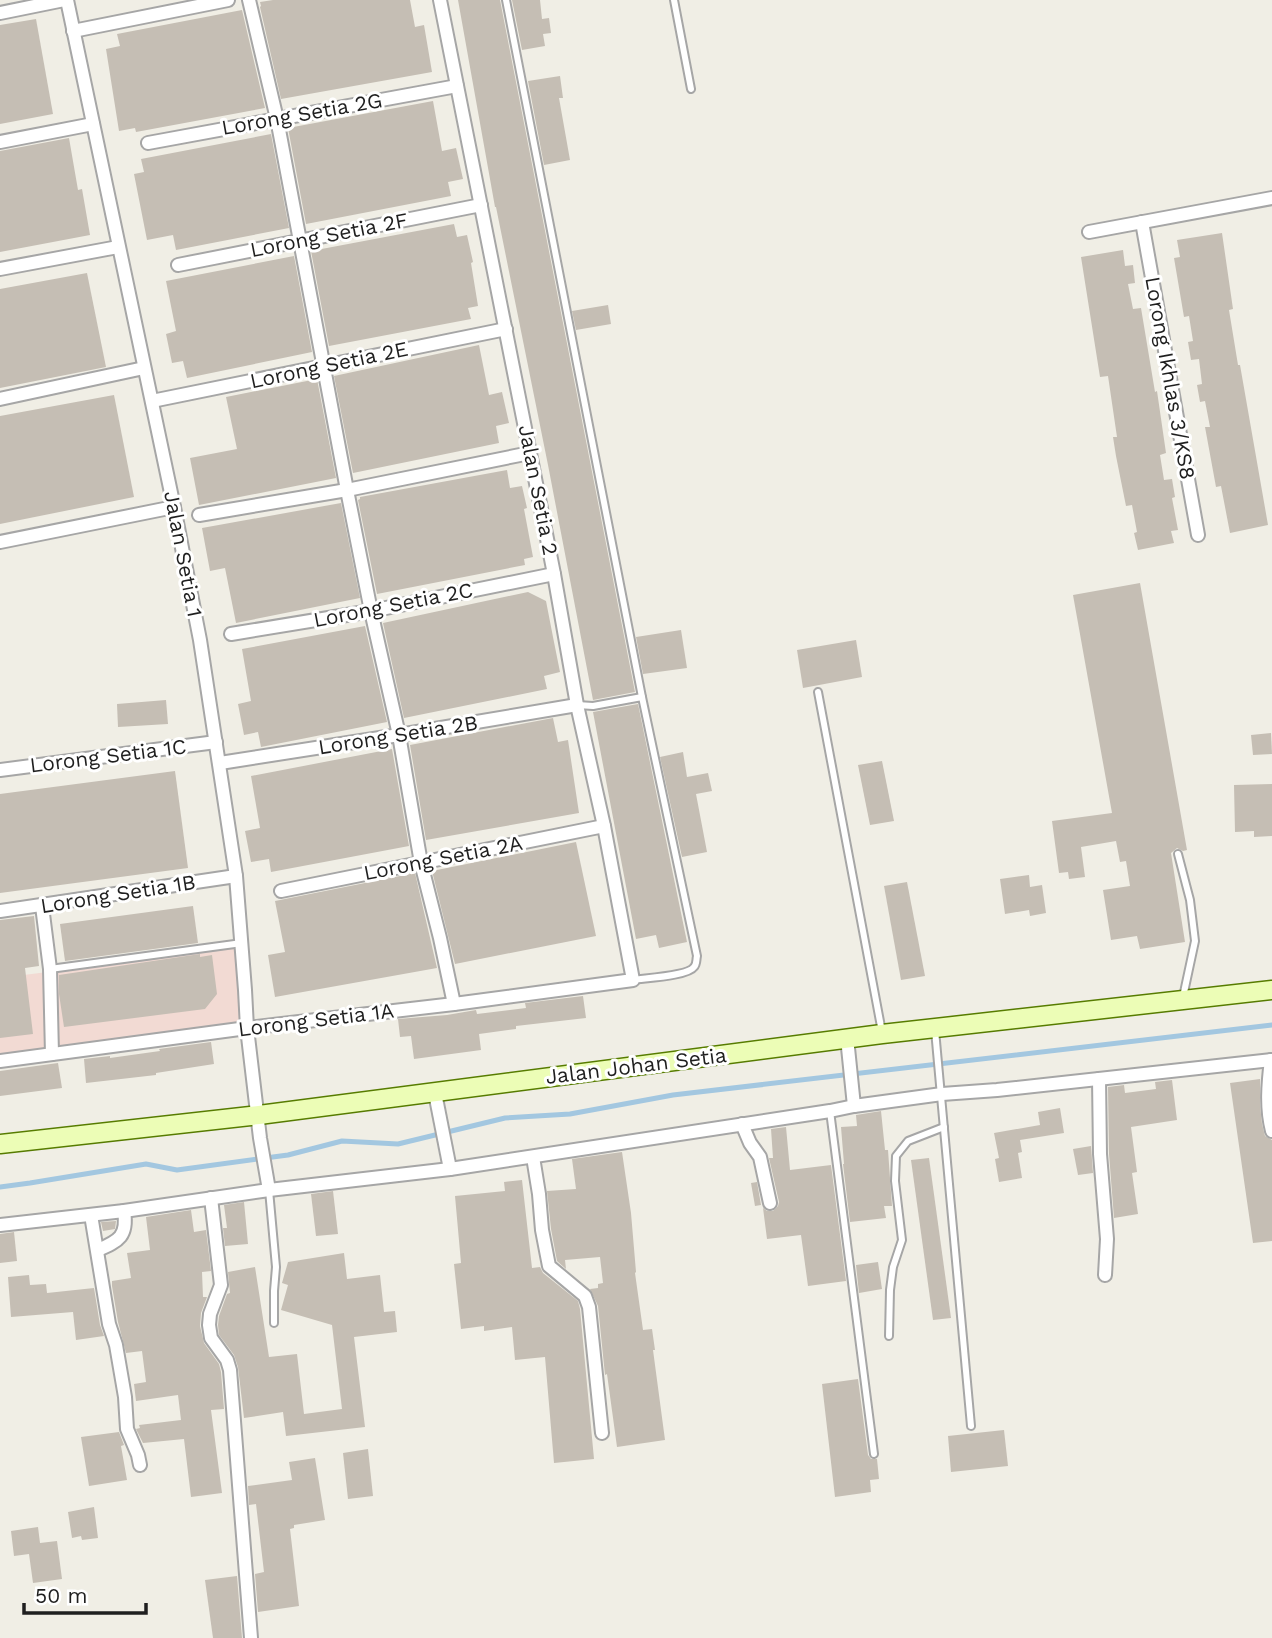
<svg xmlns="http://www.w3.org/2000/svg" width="1272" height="1638" viewBox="0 0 1272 1638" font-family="'Work Sans',sans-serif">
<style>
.commercial{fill:#f2dad3}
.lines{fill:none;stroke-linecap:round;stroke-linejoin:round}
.stream{stroke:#a3c7e0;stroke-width:5}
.building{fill:#c5beb4}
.service-casing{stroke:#a6a6a6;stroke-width:10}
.minor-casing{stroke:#a6a6a6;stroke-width:16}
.secondary-casing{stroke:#577c00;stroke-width:21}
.service{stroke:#fff;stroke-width:6}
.minor{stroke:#fff;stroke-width:12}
.secondary{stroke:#ecfdb6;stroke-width:18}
.labels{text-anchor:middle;stroke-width:6;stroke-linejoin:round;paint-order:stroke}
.street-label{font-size:21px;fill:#1f1f1f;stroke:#fff}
</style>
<rect width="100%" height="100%" fill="#f0eee5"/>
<polygon class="commercial" points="237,948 240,1022 0,1056 0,978"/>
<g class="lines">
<polyline class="stream" points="0,1187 30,1183 146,1164 177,1170 288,1155 342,1141 398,1144 505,1118 570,1114 673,1095 1272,1025"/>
</g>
<g class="building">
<polygon points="273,0 410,0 415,27 424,25 432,72 281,99 260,7 261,6 260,2"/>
<polygon points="458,0 500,0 635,692 593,700 548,465 496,207 495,207"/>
<polygon points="512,0 540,0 542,19 549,18 551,33 543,34 545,46 522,50"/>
<polygon points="242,10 265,108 136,132 135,128 119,131 106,49 120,46 117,34"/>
<polygon points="36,19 53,114 0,124 0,25"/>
<polygon points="560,76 563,98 559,98 570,160 544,165 528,81"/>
<polygon points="433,101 442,151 456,148 463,179 448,182 451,196 306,224 288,128"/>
<polygon points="271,134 289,228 176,250 173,235 147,240 134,174 144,172 141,159"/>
<polygon points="69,138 78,190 82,189 90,235 0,252 0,151"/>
<polygon points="454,224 457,237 467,235 473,262 471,263 478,306 468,308 471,319 329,346 311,251"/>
<polygon points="1222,233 1233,309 1229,310 1238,365 1240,365 1268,525 1230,533 1221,486 1216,487 1205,427 1210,427 1205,401 1200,402 1197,385 1202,384 1199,359 1191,360 1188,342 1193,341 1189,316 1184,317 1174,258 1180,257 1177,240"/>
<polygon points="1123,250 1125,266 1133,265 1135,283 1128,284 1133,309 1141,308 1155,392 1157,391 1166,453 1160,455 1164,480 1172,479 1175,497 1172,498 1178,530 1171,531 1174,543 1138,550 1134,533 1137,532 1132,505 1126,506 1116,456 1113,437 1117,437 1108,376 1100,377 1081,257"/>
<polygon points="294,256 312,352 187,378 183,361 172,363 166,334 176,331 166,281"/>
<polygon points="87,273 106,367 0,388 0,289"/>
<polygon points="608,305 611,324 576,330 572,311"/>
<polygon points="479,345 489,395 502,392 509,423 496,426 499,443 353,473 334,376"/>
<polygon points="317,379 336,478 199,505 190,458 237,449 226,397"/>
<polygon points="114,395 134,497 0,524 0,416"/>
<polygon points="507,470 510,488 522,486 527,508 524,509 533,557 524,559 525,565 377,594 358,500 360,499 360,497"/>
<polygon points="341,503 360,598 236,623 225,568 210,571 202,528"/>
<polygon points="1140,583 1187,850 1183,851 1177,848 1171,853 1185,942 1140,949 1137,936 1111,940 1103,890 1130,886 1126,861 1120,862 1116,841 1081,847 1085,877 1069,879 1068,872 1059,873 1052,821 1112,813 1073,595"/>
<polygon points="528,592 546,601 553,637 560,672 544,676 547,689 404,718 383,623"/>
<polygon points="365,626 387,722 261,747 258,732 244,735 238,704 251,701 242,649"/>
<polygon points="681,630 687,668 643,674 636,637"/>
<polygon points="856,640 862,677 803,688 797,650"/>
<polygon points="166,700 168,724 118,727 117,704"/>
<polygon points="638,704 687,942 659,948 656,935 636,939 593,712"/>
<polygon points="553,718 558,742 568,740 579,813 426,840 410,745"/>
<polygon points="1271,733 1272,754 1253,755 1251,735"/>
<polygon points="392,749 409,846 271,872 269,859 251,862 245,831 260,828 251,776"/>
<polygon points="683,752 687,777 708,773 712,791 696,794 707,852 682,857 660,757"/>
<polygon points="882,761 894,821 870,825 858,765"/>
<polygon points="175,771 188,868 0,893 0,794"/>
<polygon points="1272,784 1272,836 1254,837 1254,831 1235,832 1234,785"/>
<polygon points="576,842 596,936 455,964 432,871"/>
<polygon points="415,873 437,968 275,997 268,955 285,952 275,901"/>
<polygon points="1029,875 1030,887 1042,885 1046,913 1030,916 1029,910 1005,914 1000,879"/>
<polygon points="907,882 925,976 901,980 884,886"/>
<polygon points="193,906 198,943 65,961 60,924"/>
<polygon points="34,916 39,966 25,968 33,1034 0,1038 0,920"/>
<polygon points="200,954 200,957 212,955 217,994 205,1009 64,1027 59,994 59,975"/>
<polygon points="583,996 586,1018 516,1026 516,1029 479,1034 481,1050 414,1059 411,1036 400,1037 398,1019 447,1015 476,1010 477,1014 526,1008 525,1003"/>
<polygon points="211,1042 214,1064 156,1073 156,1075 86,1083 84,1059 110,1056 110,1058 160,1051 159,1049"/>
<polygon points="58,1063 62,1088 0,1096 0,1071"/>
<polygon points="1260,1079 1260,1105 1262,1124 1265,1136 1272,1140 1272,1241 1253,1243 1230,1083"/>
<polygon points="1172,1080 1177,1120 1131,1127 1137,1172 1132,1173 1138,1214 1114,1218 1109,1154 1108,1087 1124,1085 1125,1093 1156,1089 1155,1082"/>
<polygon points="1060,1108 1064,1133 1020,1140 1022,1152 1018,1153 1022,1178 999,1182 995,1159 999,1158 994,1133 1040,1125 1038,1112"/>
<polygon points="881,1111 885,1150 888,1150 892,1206 884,1206 886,1218 850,1222 843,1164 844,1164 841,1127 857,1126 856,1115"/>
<polygon points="786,1127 790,1170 831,1165 846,1281 808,1286 801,1235 767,1239 763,1208 767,1211 773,1211 778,1206 779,1202 769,1158 773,1158 771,1129"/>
<polygon points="1091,1146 1093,1173 1078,1175 1073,1149"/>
<polygon points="622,1152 631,1213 636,1272 635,1273 643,1330 652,1329 655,1350 653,1350 665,1440 617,1447 607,1374 605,1375 598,1306 590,1289 598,1288 598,1284 603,1283 600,1257 565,1260 566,1269 557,1261 551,1229 547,1191 576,1189 572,1159"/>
<polygon points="929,1158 951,1318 933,1320 911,1160"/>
<polygon points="522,1180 532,1268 540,1267 543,1273 578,1301 580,1309 594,1459 554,1463 545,1357 515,1360 512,1327 484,1331 484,1326 461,1329 454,1264 461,1263 455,1196 505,1191 504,1182"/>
<polygon points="757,1182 761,1205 755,1206 751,1183"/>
<polygon points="333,1191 338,1234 316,1236 311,1194"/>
<polygon points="244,1202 248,1244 225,1246 223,1228 227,1228 224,1205"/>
<polygon points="191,1210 194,1232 206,1230 211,1271 202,1272 203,1297 207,1297 201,1313 200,1326 204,1343 219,1364 221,1372 224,1409 211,1410 222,1493 191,1497 184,1439 143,1443 136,1429 140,1428 139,1425 181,1420 178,1395 136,1401 134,1384 146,1382 142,1351 126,1353 118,1322 112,1286 112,1281 131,1278 127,1253 150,1250 146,1217"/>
<polygon points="116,1221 115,1229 103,1231 101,1222"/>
<polygon points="14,1232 17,1261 0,1263 0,1234"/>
<polygon points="344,1253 347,1279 380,1275 384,1312 395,1311 397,1332 354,1337 365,1427 286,1436 283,1412 244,1418 238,1367 234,1355 219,1335 218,1325 219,1316 227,1294 230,1293 228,1272 255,1267 269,1357 297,1354 304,1414 342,1409 332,1325 281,1310 288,1285 282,1283 288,1262"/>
<polygon points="878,1262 882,1289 859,1293 856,1265"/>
<polygon points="29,1275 30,1285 46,1284 47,1293 94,1288 100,1325 104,1336 76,1340 73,1312 11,1317 8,1277"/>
<polygon points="858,1379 868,1455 871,1459 877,1459 879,1479 870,1480 871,1492 835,1497 822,1384"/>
<polygon points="1004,1430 1008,1466 951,1472 948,1436"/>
<polygon points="119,1432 124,1445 121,1446 127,1480 89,1486 81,1437"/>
<polygon points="368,1449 373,1496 348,1499 343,1453"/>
<polygon points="315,1458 325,1520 294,1525 294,1528 290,1529 299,1606 258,1612 255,1574 264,1572 256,1504 249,1505 248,1486 292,1480 289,1462"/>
<polygon points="94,1507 98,1538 82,1540 81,1536 72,1538 68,1512"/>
<polygon points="38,1527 40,1543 57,1541 62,1579 33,1583 29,1554 14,1556 11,1531"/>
<polygon points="237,1576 242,1638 213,1638 205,1580"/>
</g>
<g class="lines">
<defs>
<g id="service">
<path d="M506,0L642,697L697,956C696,960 697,964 694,967C688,976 645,978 633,980"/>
<polyline points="674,0 691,89"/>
<polyline points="818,692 882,1032"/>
<polyline points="577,705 593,706 642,697"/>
<polyline points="1178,854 1190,900 1195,941 1183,997"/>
<polyline points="50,969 242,943"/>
<polyline points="935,1030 971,1426"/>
<polyline points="830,1111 874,1454"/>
<polyline points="269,1190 276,1267 274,1291 274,1323"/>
<polyline points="889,1336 890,1290 893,1267 902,1240 895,1181 896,1156 908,1141 944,1127"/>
</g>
<g id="minor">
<polyline points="67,0 174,507 200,640 236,876 245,990 247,1028 260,1138 269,1190"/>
<polyline points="249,0 277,119 347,490 371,611 399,735 421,863 440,938 454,1004"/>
<polyline points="0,13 64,0"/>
<polyline points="73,31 228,0"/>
<polyline points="0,142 93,124"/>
<polyline points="148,143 457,86"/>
<polyline points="1142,222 1198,535"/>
<polyline points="1089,232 1272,198"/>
<polyline points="178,265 481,205"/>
<polyline points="0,269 118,247"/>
<polyline points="0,399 144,368"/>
<polyline points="152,401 506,329"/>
<polyline points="199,515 347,490 530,453"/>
<polyline points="0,542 174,507"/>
<polyline points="231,634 371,611 554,574"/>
<polyline points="220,763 399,735 577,705"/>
<polyline points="0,770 216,742"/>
<polyline points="281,891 604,826"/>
<polyline points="42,906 50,969 52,1054"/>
<polyline points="0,911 236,876"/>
<polyline points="847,1038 854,1106"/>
<path d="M1271,1060C1268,1084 1266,1108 1272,1131"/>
<polyline points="0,1061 247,1028 454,1004 633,980 604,826 577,705 554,574 440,0"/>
<polyline points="1099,1079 1100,1154 1107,1239 1105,1275"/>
<polyline points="435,1093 450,1169"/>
<polyline points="742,1124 750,1143 760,1157 770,1203"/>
<polyline points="533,1157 539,1194 542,1230 549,1266 585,1296 589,1307 602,1433"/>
<polyline points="211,1198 221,1285 210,1314 209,1325 211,1338 227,1360 230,1370 251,1638"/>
<polyline points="91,1215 109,1324 116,1345 125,1397 127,1429 138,1455 140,1465"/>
<polyline points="0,1225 124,1211 269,1190 450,1169 830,1111 854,1106 942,1094 997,1090 1272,1060"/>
<path d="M98,1250C119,1241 128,1236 124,1211"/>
</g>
<polyline id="secondary" points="0,1144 259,1115 882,1034 1272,990"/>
</defs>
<use href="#service" class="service-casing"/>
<use href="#minor" class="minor-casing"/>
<use href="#secondary" class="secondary-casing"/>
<use href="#service" class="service"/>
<use href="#minor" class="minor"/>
<use href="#secondary" class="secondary"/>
</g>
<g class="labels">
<g class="street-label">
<text transform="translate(302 114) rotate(-10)" y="7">Lorong Setia 2G</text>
<text transform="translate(329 235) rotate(-11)" y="7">Lorong Setia 2F</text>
<text transform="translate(329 365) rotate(-12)" y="7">Lorong Setia 2E</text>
<text transform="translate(1170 378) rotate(80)" y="7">Lorong Ikhlas 3/KS8</text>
<text transform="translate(538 490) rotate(79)" y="7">Jalan Setia 2</text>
<text transform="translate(183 554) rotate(79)" y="7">Jalan Setia 1</text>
<text transform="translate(393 605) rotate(-11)" y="7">Lorong Setia 2C</text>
<text transform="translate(398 735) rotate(-9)" y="7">Lorong Setia 2B</text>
<text transform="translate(108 756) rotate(-7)" y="7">Lorong Setia 1C</text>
<text transform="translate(443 858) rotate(-11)" y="7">Lorong Setia 2A</text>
<text transform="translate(118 894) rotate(-9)" y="7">Lorong Setia 1B</text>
<text transform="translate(316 1020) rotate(-7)" y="7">Lorong Setia 1A</text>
<text transform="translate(636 1066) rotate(-7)" y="7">Jalan Johan Setia</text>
</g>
</g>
<path d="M24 1603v10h122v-10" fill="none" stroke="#1f1f1f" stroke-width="3.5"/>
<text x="35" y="1603" font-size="21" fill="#1f1f1f" stroke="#ffffff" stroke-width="5" paint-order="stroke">50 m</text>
</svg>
